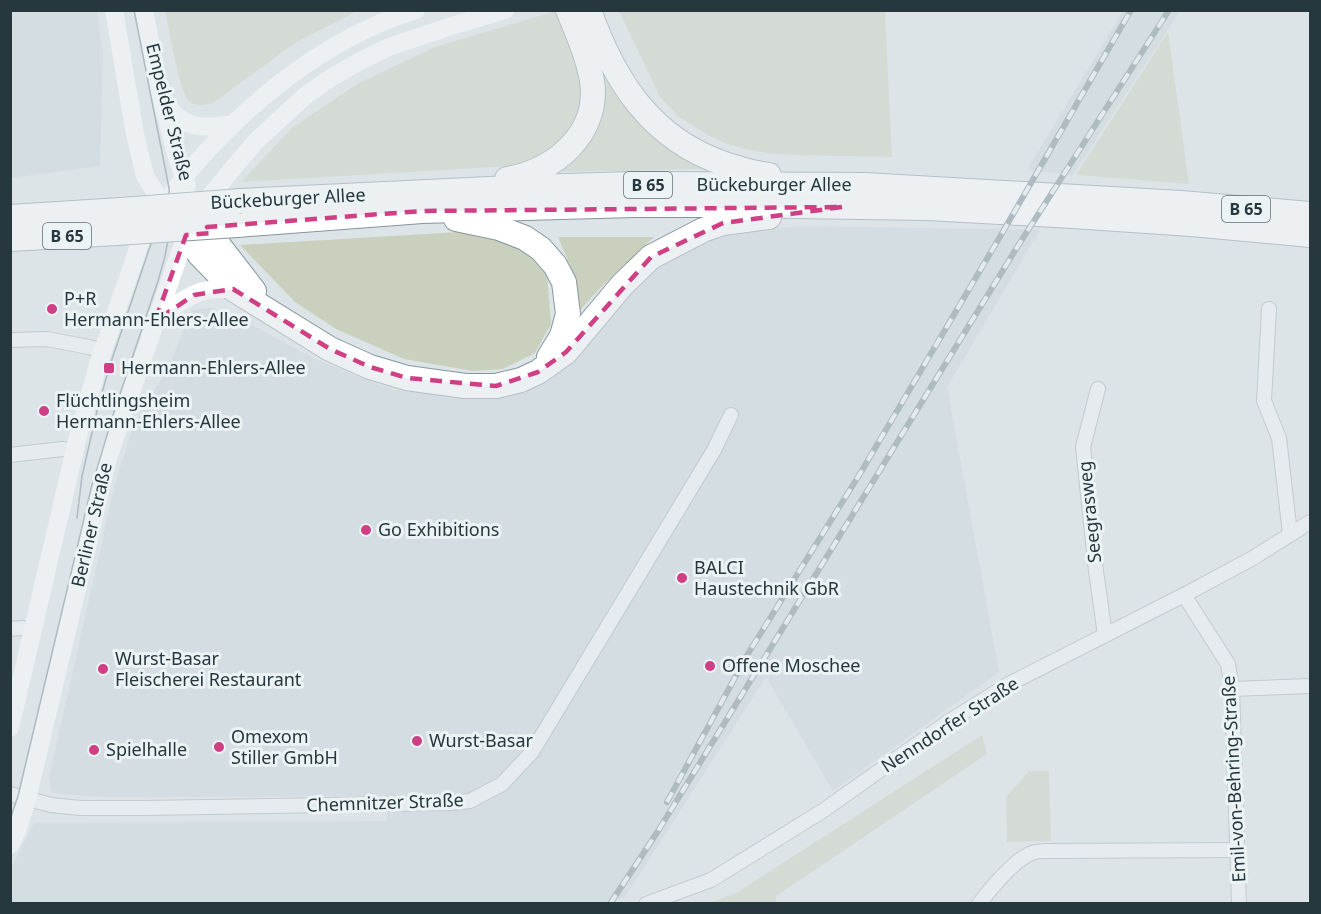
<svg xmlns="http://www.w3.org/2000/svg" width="1321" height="914" viewBox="0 0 1321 914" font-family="'Noto Sans',sans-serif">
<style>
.built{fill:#cbd4d9}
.green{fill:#c9d1be}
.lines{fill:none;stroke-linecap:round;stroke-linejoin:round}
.street-casing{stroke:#a2adb1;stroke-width:16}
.highway-casing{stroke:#84979e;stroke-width:26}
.street{stroke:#f0f4f6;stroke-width:14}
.secondary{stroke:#fff;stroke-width:18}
.highway{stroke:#fff;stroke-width:24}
.tram{stroke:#768991;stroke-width:1.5}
.rail-casing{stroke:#768991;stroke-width:6}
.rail{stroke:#ecf3f5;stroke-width:4;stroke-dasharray:11;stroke-linecap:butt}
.highway-bridge-casing{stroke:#84979e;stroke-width:26;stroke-linecap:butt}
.highway-bridge{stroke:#fff;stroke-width:24}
.marked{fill:none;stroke:#d03e83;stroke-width:4.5;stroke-dasharray:12 8;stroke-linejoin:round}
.poi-dot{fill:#d03e83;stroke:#ecf3f5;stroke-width:2}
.labels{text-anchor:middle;stroke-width:6;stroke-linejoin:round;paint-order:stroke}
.shield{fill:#ecf3f5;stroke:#616f75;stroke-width:1.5}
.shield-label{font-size:16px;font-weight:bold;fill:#26373e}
.street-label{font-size:18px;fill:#26373e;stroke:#ecf3f5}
.poi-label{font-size:18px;fill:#26373e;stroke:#ecf3f5;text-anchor:start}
</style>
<rect width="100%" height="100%" fill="#dde4e7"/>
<g class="built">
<polygon points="10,11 97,11 103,53 100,166 11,178"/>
<polygon points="1123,11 1180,11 1073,175 1027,170"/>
<polygon points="803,226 1040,230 947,387 999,672 833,791 766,677 625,897 606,903 11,903 10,870 34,823 387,821 386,796 100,797 52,793 49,778 115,484 133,427 169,366 192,310 211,308 246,322 315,359 393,390 424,391 536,384 654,265 718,234"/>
</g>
<g class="green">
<path d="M165,11V10L357,11L295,43L213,103C205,105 196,107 190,102C179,94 169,27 165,11Z"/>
<polygon points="556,11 568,11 592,99 548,165 495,167 241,182 293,127 357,84 435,47"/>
<polygon points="619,11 885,11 892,157 792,155 766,153 745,149 727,144 708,135 679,117 660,97"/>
<polygon points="1168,32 1189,184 1076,175"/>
<polygon points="603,66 708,169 554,172 598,69"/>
<polygon points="459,232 522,245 547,274 551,324 535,353 503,369 473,371 404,359 336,329 295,302 240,245"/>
<polygon points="558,237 654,237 602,286 580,310 574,275"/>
<polygon points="982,735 987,754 776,896 776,903 709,903 736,893"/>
<polygon points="1029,771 1049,771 1051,841 1007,842 1006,797"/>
</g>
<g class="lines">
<defs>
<g id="street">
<polyline points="1269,309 1264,401 1279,438 1290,534"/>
<polyline points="10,340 47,339 89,347 103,351"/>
<polyline points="1098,389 1083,447 1096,571 1105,635"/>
<polyline points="10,455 62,449 74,450"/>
<polyline points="1184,595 1228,664 1232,689 1239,904"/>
<polyline points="10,629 22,628 34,630"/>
<polyline points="1232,689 1310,686"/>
<polyline points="10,794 51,805 80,808 144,808 450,803 470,801 502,784 532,752 714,450 731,415"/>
<polyline points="646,904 711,880 824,810 948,722 1009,684 1184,595 1253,558 1310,522"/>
<path d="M979,904C990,889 1015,859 1032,853C1037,851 1042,851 1047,851L1237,850"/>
</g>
<g id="highway">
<path d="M589,10C614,81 651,139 725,164C740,169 753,173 769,175"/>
<path d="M507,179C554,172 600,133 592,81C588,57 577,32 568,10"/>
<polyline points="241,201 533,187 635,184 864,185 1181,203 1310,214"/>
<polyline points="199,212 220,247 254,291"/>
<polyline points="10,217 121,210"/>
<polyline points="456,219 499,228 525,238 541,249 555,265 564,282 568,314 562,336 549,357"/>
<polyline points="237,225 422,211 634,205 724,205 928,208 1073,216 1191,224 1310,235"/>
<polyline points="186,235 200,255 233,289 330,349 370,367 407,378 465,386 496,386 521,380 538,372 566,352 622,285 651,257 703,230 723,223 769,217"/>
<polyline points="10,239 117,233"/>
</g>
</defs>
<use href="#street" class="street-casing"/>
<use href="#highway" class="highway-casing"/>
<use href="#street" class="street"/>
<g class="secondary">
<polyline points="114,10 135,134 145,176 170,215"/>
<polyline points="144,10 160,93 177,158 187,186"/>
<path d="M165,101C180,130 205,129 233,124"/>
<path d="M155,321C169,309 186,296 204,291C213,288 224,289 233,289"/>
<path d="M10,728L78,436L99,362L140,243L144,236C157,216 170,195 185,176C246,103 324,39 416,10"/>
<polyline points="10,845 18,829 27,799 108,458 186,235 199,212 214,191 255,142 305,96 329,79 360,61 389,47 452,26 505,10"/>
</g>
<use href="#highway" class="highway"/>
<g class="tram">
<polyline points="77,518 82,476 98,407 109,368 158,223 161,210 161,197"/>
<polyline points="10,819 18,796 92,485 114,412 158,281 165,256 169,235 170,215 169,188 134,10"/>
</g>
<defs>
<g id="rail">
<polyline points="667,802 749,652 861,472 1001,235 1131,10"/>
<polyline points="610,904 658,831 1016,249 1169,10"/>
</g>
</defs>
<use href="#rail" class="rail-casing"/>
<use href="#rail" class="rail"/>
<defs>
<g id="highway-bridge">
<polyline points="121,210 241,201"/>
<polyline points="117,233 237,225"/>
</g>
</defs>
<use href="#highway-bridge" class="highway-bridge-casing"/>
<use href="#highway-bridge" class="highway-bridge"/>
</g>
<path d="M0 0H1321V914H0ZM842,207L723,223L651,257L566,352L538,372L496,386L407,378L370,367L330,349L233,289L194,295L155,321L186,235L211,233L207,227L422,211Z" fill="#dde4e7" fill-opacity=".55" fill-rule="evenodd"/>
<path class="marked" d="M842,207L723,223L651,257L566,352L538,372L496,386L407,378L370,367L330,349L233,289L194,295L155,321L186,235L211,233L207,227L422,211Z"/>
<g class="poi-dot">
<circle cx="52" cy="309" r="6"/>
<rect x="103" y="362" width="12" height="12" rx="3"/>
<circle cx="44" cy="411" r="6"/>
<circle cx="366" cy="530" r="6"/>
<circle cx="682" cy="578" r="6"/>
<circle cx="710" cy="666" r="6"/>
<circle cx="103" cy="669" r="6"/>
<circle cx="417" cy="741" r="6"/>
<circle cx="219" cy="747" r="6"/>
<circle cx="94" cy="750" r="6"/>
</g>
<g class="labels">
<g class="shield">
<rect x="624" y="172" width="48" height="26" rx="4.5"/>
<rect x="1222" y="196" width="48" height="26" rx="4.5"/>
<rect x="43" y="223" width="48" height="26" rx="4.5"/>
</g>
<g class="shield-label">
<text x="648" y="191">B 65</text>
<text x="1246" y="215">B 65</text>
<text x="67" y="242">B 65</text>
</g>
<g class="street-label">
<text transform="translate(169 112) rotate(76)" y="6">Empelder Straße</text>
<text x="774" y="191">Bückeburger Allee</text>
<text transform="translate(288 199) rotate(-3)" y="6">Bückeburger Allee</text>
<text transform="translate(1090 512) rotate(-96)" y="6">Seegrasweg</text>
<text transform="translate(92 525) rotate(-77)" y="6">Berliner Straße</text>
<text transform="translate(950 725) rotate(-33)" y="6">Nenndorfer Straße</text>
<text transform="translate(1234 779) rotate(-93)" y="6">Emil-von-Behring-Straße</text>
<text transform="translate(385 803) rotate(-2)" y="6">Chemnitzer Straße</text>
</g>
<g class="poi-label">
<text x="64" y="305">P+R<tspan x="64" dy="21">Hermann-Ehlers-Allee</tspan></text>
<text x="121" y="374">Hermann-Ehlers-Allee</text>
<text x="56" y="407">Flüchtlingsheim<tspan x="56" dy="21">Hermann-Ehlers-Allee</tspan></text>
<text x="378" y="536">Go Exhibitions</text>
<text x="694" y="574">BALCI<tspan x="694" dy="21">Haustechnik GbR</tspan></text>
<text x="115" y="665">Wurst-Basar<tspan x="115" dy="21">Fleischerei Restaurant</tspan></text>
<text x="722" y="672">Offene Moschee</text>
<text x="231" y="743">Omexom<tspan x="231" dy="21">Stiller GmbH</tspan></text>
<text x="429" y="747">Wurst-Basar</text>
<text x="106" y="756">Spielhalle</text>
</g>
</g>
<rect width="1321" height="914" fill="none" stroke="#26373e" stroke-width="24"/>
</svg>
